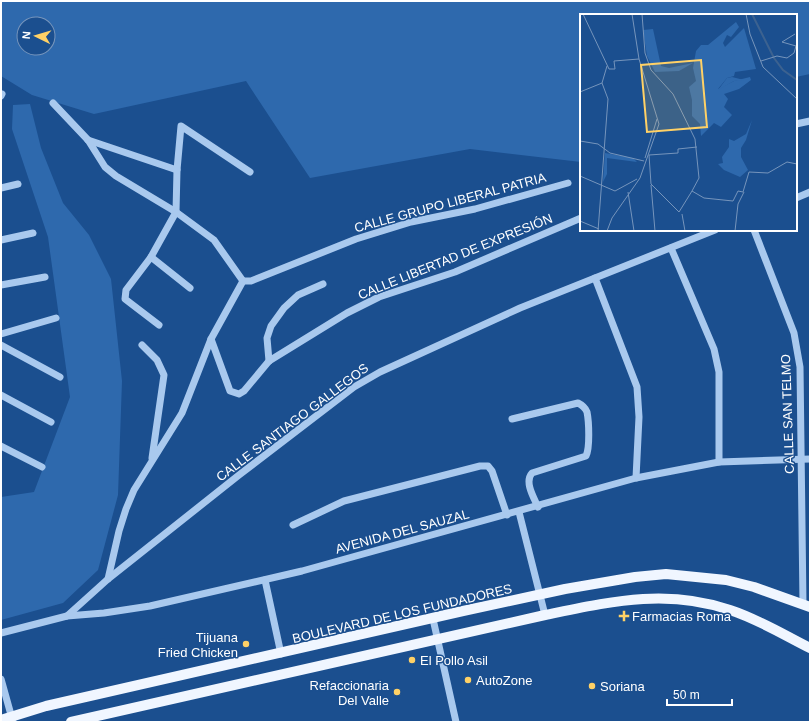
<svg xmlns="http://www.w3.org/2000/svg" width="811" height="723" viewBox="0 0 811 723" font-family="Arial,sans-serif">
<style>
.green{fill:#2e69ad;fill-rule:evenodd}
.lines{fill:none;stroke-linecap:round;stroke-linejoin:round}
.minor{stroke:#a9c9ee;stroke-width:7}
.major{stroke:#f0f6ff;stroke-width:10}
.poi-dot{fill:#ffd166;stroke:#1b4f8f;stroke-width:1.5}
.labels{text-anchor:middle;stroke-width:3;stroke-linejoin:round;paint-order:stroke}
.street-label{font-size:13px;fill:#fff;stroke:#1b4f8f}
.poi-label{font-size:13px;fill:#fff;stroke:#1b4f8f;text-anchor:start}
.inset-river{fill:none;stroke:#3c6290;stroke-width:2}
.inset-road{fill:none;stroke:#7695bc;stroke-width:1}
.view{fill:#ffd166;fill-opacity:0.15;stroke:#ffd166;stroke-width:2}
.inset-edge{fill:none;stroke:#fff;stroke-width:2}
</style>
<rect width="100%" height="100%" fill="#1b4f8f"/>
<g class="green">
<path d="M1,1H810V74L796,77V15H581V162L470,149L310,178L246,81L94,114L32,95L1,76ZM24,24H48V48H24Z"/>
<polygon points="30,104 41,148 63,203 89,235 111,279 122,381 118,495 98,570 63,603 1,620 1,497 34,492 70,397 48,237 12,129 13,105"/>
</g>
<g class="lines">
<g class="minor">
<polyline points="1,96 2,94"/>
<polyline points="53,103 88,140 105,167 116,176 176,212 214,240 243,281"/>
<polyline points="796,124 810,121"/>
<polyline points="88,140 177,170"/>
<polyline points="1,188 18,184"/>
<polyline points="796,198 810,192"/>
<polyline points="754,230 794,333 800,367 803,604"/>
<polyline points="1,240 33,233"/>
<polyline points="671,248 714,349 719,372 719,462"/>
<polyline points="151,257 190,288"/>
<polyline points="595,278 637,387 639,417 636,478"/>
<polyline points="243,281 251,281 356,239 411,222 475,209 568,183"/>
<polyline points="1,285 45,277"/>
<polyline points="159,325 125,299 126,290 151,257 176,212 177,170 181,126 250,172"/>
<polyline points="1,334 56,318"/>
<polyline points="211,339 230,391 239,394 244,391 269,361 347,313 379,297 455,272 581,218"/>
<polyline points="1,345 60,377"/>
<polyline points="142,345 157,360 164,375 152,458"/>
<polyline points="269,361 267,338 271,326 284,308 298,295 323,284"/>
<polyline points="1,395 51,422"/>
<path d="M512,419L578,403C582,405 585,407 587,412C589,422 590,448 586,456L532,473C524,482 534,498 538,507"/>
<polyline points="1,446 42,467"/>
<polyline points="519,512 545,615"/>
<polyline points="293,525 344,501 480,466 488,466 492,471 507,515"/>
<polyline points="108,579 119,531 126,509 134,490 182,413 211,339 243,281"/>
<polyline points="265,580 281,654"/>
<polyline points="67,616 108,579 239,475 354,387 380,372 520,308 715,230"/>
<polyline points="433,619 456,722"/>
<polyline points="1,633 67,616 104,613 150,606 302,571 636,478 719,462 810,459"/>
<polyline points="1,679 13,722"/>
</g>
<g class="major">
<polyline points="1,720 46,706 463,611 565,589 635,577 666,574 726,580 754,587 810,607"/>
<path d="M71,722L545,615C609,602 666,588 730,610C758,619 784,635 810,648"/>
</g>
</g>
<g class="poi-dot">
<path d="M622 610h4v4h4v4h-4v4h-4v-4h-4v-4h4z"/>
<circle cx="246" cy="644" r="4"/>
<circle cx="412" cy="660" r="4"/>
<circle cx="468" cy="680" r="4"/>
<circle cx="592" cy="686" r="4"/>
<circle cx="397" cy="692" r="4"/>
</g>
<g class="labels">
<g class="street-label">
<text transform="translate(450 202) rotate(-15)" y="5">CALLE GRUPO LIBERAL PATRIA</text>
<text transform="translate(455 256) rotate(-22)" y="5">CALLE LIBERTAD DE EXPRESIÓN</text>
<text transform="translate(787 414) rotate(-92)" y="5">CALLE SAN TELMO</text>
<text transform="translate(292 422) rotate(-37)" y="5">CALLE SANTIAGO GALLEGOS</text>
<text transform="translate(402 531) rotate(-15)" y="5">AVENIDA DEL SAUZAL</text>
<text transform="translate(402 613) rotate(-13)" y="5">BOULEVARD DE LOS FUNDADORES</text>
</g>
<g class="poi-label">
<text x="632" y="621">Farmacias Roma</text>
<text x="238" y="642" text-anchor="end">Tijuana<tspan x="238" dy="15">Fried Chicken</tspan></text>
<text x="420" y="665">El Pollo Asil</text>
<text x="476" y="685">AutoZone</text>
<text x="389" y="690" text-anchor="end">Refaccionaria<tspan x="389" dy="15">Del Valle</tspan></text>
<text x="600" y="691">Soriana</text>
</g>
</g>
<g transform="translate(580 14)">
<rect width="217" height="217" fill="#1b4f8f"/>
<path d="M156,8L159,13L151,23L147,21L143,29L145,33L164,14L176,55L155,58L154,62L147,64L138,75L154,67L170,63L171,66L159,75L144,80L148,85L144,93L152,101L141,113L134,109L121,122L120,110L112,102V86L109,73L116,67L113,54L116,37L121,31H128ZM73,15L81,52L89,54L113,49L99,57L75,58L67,42L63,16ZM172,106L166,126L161,134V143L168,156L160,163L144,156L138,150L143,149L142,143L149,133V125L154,127L166,120ZM25,139L53,144L57,148L27,144V160L23,168Z" fill="#2e69ad"/>
<path d="M152,63L164,66L154,67L138,76L147,64Z" fill="#2e69ad"/>
<path class="inset-river" d="M172,0L194,44L203,56L217,66"/>
<path class="inset-road" d="M3,0L29,55H35L34,47L59,45M62,0L65,39L71,56L93,80L115,125L119,164L112,177M166,0L170,20L183,53L217,85M202,28L215,20M181,47L197,42L207,44L214,39L216,32L202,28M22,69L27,52M0,78L22,69M0,127L18,130L30,139L64,147M69,141L98,139V135L117,133M69,141L71,170L99,198L112,177L124,184L153,187L158,177L163,178L169,158M65,144L77,105M169,158L188,159L207,148L217,150M0,162L35,177L57,165M71,171L75,217M48,178L54,217M102,200L105,217M0,207L19,215M18,217L28,85L22,69M27,217L32,204L60,164L79,110L59,45L52,0M155,217L158,190L164,178"/>
<path class="view" d="M121,46L127,113L67,118L61,51Z"/>
<rect width="217" height="217" class="inset-edge"/>
</g>
<rect width="811" height="723" fill="none" stroke="#ffffff" stroke-width="4"/>
<g transform="translate(36 36) rotate(275)"><circle r="19" fill="#1b4f8f" stroke="#7695bc"/>
<path d="M0-3L7 15L0 10L-7 15Z" fill="#ffd166"/>
<text y="-6" font-size="11" font-weight="bold" text-anchor="middle" fill="#ffffff">N</text>
</g>
<path d="M667 699v6h65v-6" fill="none" stroke="#ffffff" stroke-width="2"/>
<text x="673" y="699" font-size="12" fill="#ffffff" stroke="#1b4f8f" stroke-width="3" paint-order="stroke">50 m</text>
</svg>
